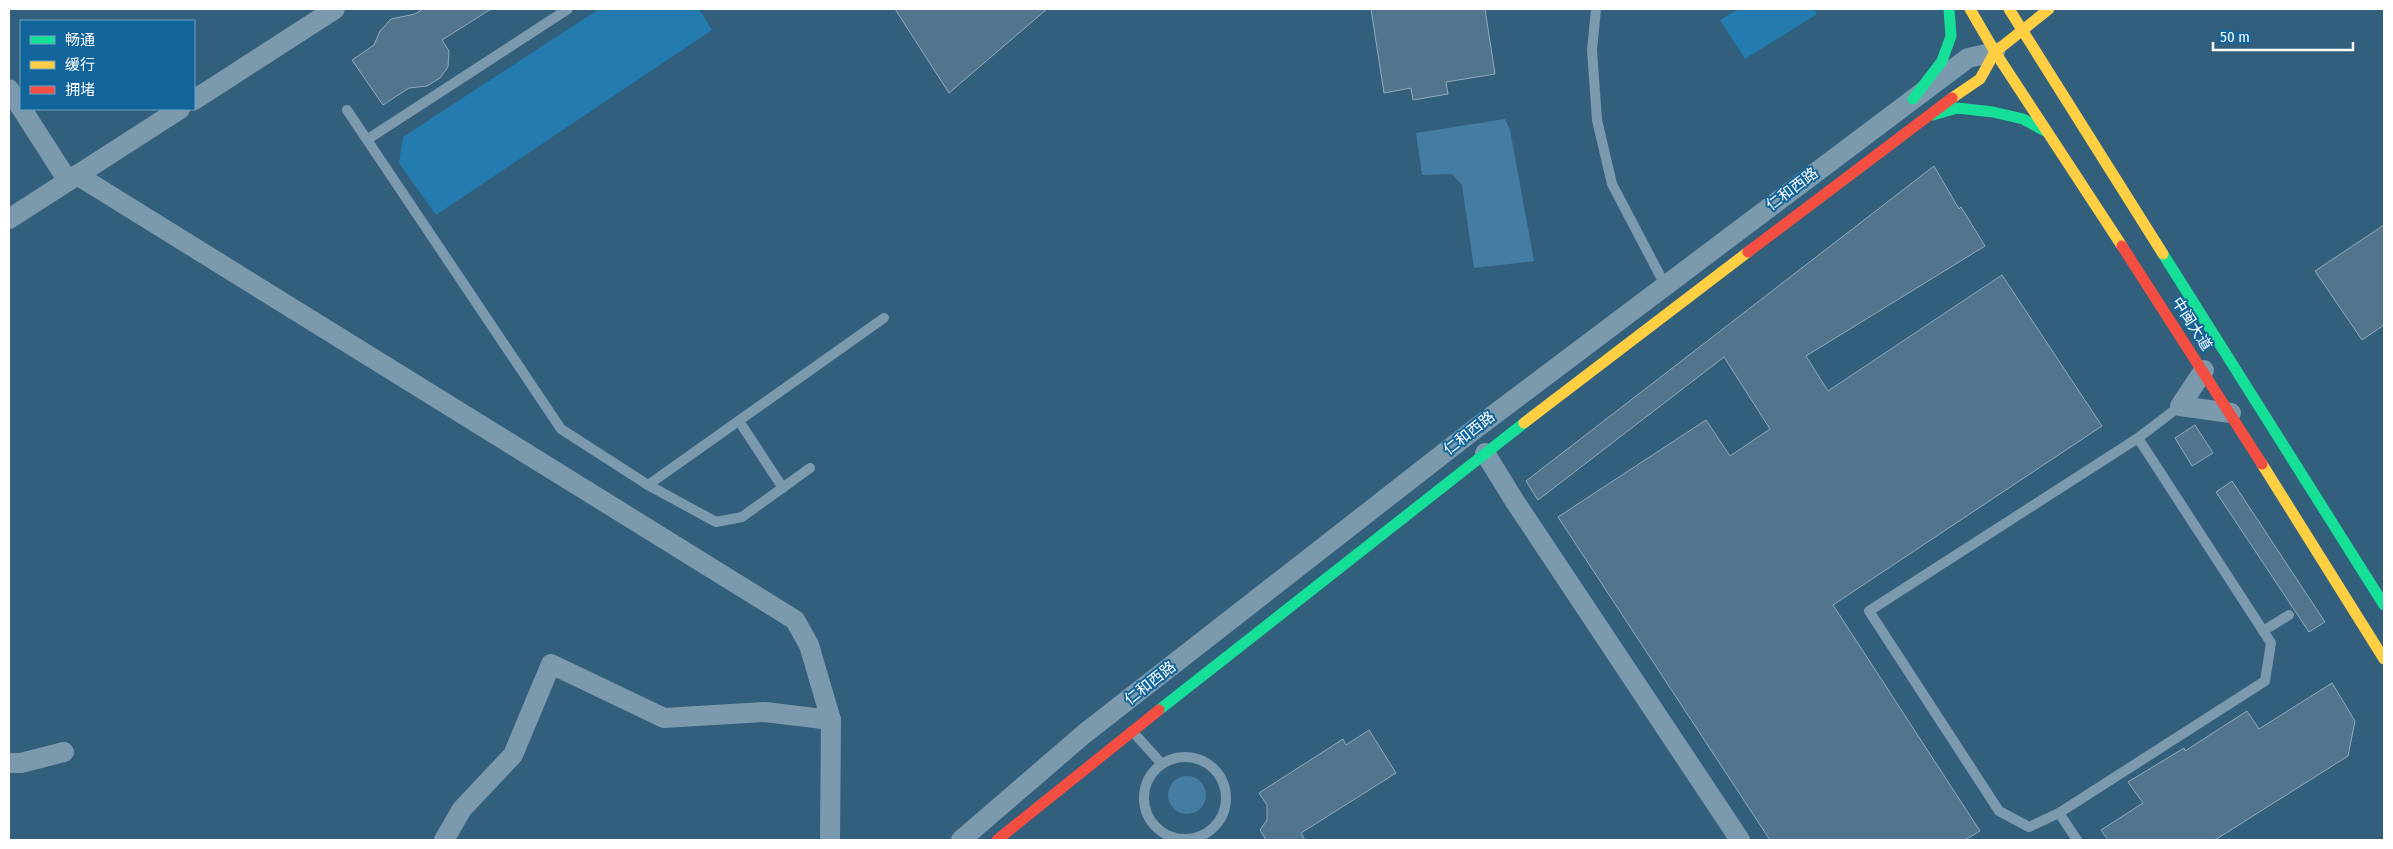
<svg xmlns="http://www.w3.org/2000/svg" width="2393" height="849" viewBox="0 0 2393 849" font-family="'Fira Sans Condensed','Noto Sans SC',sans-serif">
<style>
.green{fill:#237bb0}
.water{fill:#457da2}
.building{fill:#51758c;stroke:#91aabb}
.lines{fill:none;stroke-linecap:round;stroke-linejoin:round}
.lane{stroke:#7c9aae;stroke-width:10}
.street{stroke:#7c9aae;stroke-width:20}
.fast{stroke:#16e098;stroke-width:11}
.slow{stroke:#ffcf43;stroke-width:11}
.jam{stroke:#f24e42;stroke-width:11}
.labels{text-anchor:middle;stroke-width:4;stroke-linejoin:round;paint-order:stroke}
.street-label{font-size:15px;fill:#fff;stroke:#12659b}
</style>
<rect width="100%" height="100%" fill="#325f7c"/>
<g class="green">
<polygon points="599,9 699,9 712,30 436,215 399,163 403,137"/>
<polygon points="1738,9 1813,9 1817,14 1745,59 1720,20"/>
</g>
<g class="water">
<polygon points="1505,119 1510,130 1534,261 1474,268 1462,185 1452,174 1422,175 1416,133"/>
<circle cx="1187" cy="795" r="19"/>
</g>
<g class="building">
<polygon points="423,9 491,9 442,40 449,51 448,67 440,78 427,86 409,88 383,105 352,60 374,45 380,31 391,19 415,14"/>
<polygon points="895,9 1047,9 949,93"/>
<polygon points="1371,9 1485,9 1495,74 1446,82 1448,94 1413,100 1411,88 1384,93"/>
<polygon points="1934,166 1959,209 1961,207 1985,246 1806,356 1828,391 2002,275 2102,426 1833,605 1980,831 1965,840 1770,840 1558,517 1706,420 1730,456 1770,429 1724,357 1538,500 1526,481"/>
<polygon points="2384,225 2384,325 2362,340 2315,271"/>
<polygon points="2195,425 2213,453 2192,466 2175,438"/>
<polygon points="2232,481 2325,622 2309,632 2216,492"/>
<polygon points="2332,683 2355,721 2348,756 2215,840 2108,840 2101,830 2143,803 2128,782 2184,748 2185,751 2247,711 2259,729"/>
<polygon points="1369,730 1396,773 1301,833 1305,840 1266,840 1260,830 1267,820 1267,805 1259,793 1343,739 1346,745"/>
</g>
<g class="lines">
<g class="lane">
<polyline points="1596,9 1592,50 1597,120 1612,184 1665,285"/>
<polyline points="347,110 561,429 648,485 884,318"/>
<polyline points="368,139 568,9"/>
<polyline points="739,421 783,488"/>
<polyline points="2138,438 2271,643 2265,681 2059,813 2029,827 1999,811 1869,611 2138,438 2180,406"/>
<polyline points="648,485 716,522 742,517 810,468"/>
<polyline points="2263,631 2289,615"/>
<polyline points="1132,731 1162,764"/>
<circle cx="1185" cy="798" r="41"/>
<polyline points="2059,813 2077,840"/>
</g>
<g class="street">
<polyline points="9,89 68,181"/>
<polyline points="194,100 335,9"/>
<polyline points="77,175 795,620 809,645 831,720 830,840"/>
<polyline points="9,219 180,109"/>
<polyline points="2204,370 2180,406 2231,413"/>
<polyline points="1485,453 1514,500 1740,840"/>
<polyline points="9,763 21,763 64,752"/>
<polyline points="444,840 462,809 513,755 551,664 664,718 765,712 831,720"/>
<polyline points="961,840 1084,734 1471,432 1968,58 1995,52"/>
</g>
<g class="fast">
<polyline points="1913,99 1942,61 1951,36 1949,9"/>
<polyline points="1933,115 1957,108 1993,112 2023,119 2047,132"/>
<polyline points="2163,254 2384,605"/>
<polyline points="1159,710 1524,423"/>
</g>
<g class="slow">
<polyline points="1970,9 1995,52 2122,246"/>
<polyline points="2009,9 2163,254"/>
<polyline points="1952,98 1980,79 1995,52 2049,9"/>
<polyline points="1524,423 1748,252"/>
<polyline points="2262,464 2384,659"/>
</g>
<g class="jam">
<polyline points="2122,246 2262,464"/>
<polyline points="1748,252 1952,98"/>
<polyline points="997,840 1159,710"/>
</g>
</g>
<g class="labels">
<g class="street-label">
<text transform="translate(1792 189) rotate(-37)" y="5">仁和西路</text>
<text transform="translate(2192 324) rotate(57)" y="5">中闽大道</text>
<text transform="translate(1469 433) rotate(-38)" y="5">仁和西路</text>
<text transform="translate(1150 683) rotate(-38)" y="5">仁和西路</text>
</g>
</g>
<rect width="2393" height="849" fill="none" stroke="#ffffff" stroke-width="20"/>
<rect x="20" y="20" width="175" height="90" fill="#12659b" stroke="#71a3c3"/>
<rect x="30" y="36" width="25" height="8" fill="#16e098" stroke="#71a3c3"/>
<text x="65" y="45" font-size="15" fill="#ffffff">畅通</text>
<rect x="30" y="61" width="25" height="8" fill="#ffcf43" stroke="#71a3c3"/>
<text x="65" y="70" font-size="15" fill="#ffffff">缓行</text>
<rect x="30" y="86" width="25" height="8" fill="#f24e42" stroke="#71a3c3"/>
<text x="65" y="95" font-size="15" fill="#ffffff">拥堵</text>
<path d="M2213 42v8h140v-8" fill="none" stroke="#ffffff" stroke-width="2.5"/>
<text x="2220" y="42" font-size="15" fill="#ffffff" stroke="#12659b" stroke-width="4" paint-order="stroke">50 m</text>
</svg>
